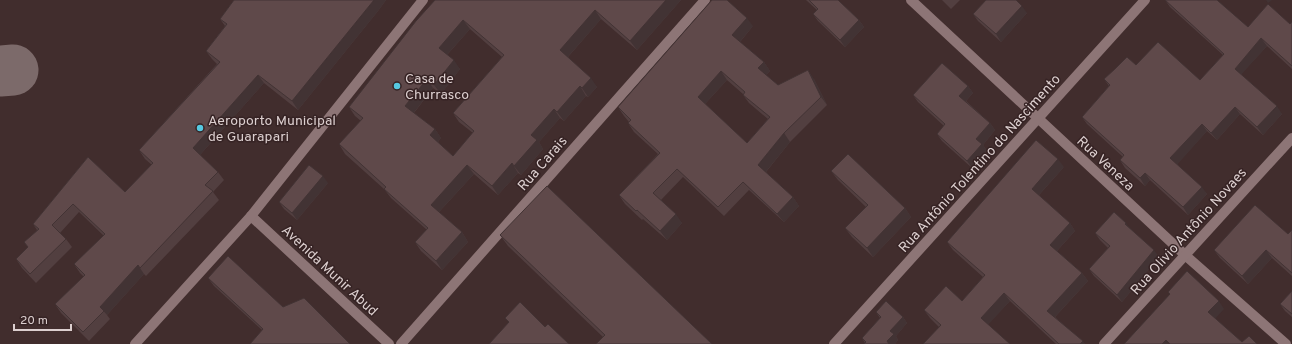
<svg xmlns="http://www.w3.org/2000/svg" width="1292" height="344" viewBox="0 0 1292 344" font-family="Overpass,sans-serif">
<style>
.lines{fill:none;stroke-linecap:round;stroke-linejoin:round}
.taxiway{stroke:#7c6a6a;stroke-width:51}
.minor{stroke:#8d7576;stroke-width:10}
.tertiary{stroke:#8d7576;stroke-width:10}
.secondary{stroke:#8d7576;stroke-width:10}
.wall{fill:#523f40;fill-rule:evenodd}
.shaded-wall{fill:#423334}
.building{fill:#5f494a;stroke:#423334;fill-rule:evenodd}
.poi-dot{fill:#56c9e1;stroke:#362324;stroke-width:1.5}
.labels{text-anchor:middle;stroke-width:3;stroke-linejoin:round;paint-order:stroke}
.poi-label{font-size:14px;fill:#dccfcf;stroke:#362324;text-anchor:start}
.street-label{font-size:14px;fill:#dccfcf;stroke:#362324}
</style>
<rect width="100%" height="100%" fill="#412d2d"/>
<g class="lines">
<polyline class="taxiway" points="0,71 13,70"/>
<g class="minor">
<polyline points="911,0 1185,255 1286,344"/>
<polyline points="401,344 705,0"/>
<polyline points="834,344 1145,0"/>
<polyline points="1104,344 1292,138"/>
</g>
<polyline class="tertiary" points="251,216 389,344"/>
<polyline class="secondary" points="135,344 251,216 423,0"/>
</g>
<g class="wall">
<polygon points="234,0 386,0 378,11 298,110 264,83 200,155 218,172 224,180 213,192 219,200 146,276 144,274 107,315 110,319 89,341 61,313 55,304 84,277 80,273 74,264 104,236 79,212 60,233 66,239 72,247 36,283 22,268 16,259 28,247 37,230 33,224 88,157 125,192 152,165 145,159 139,150 217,64 212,59 206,51 225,26 220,19"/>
<path d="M435,0H681L637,50L601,19L568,57L597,87L588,97L586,96L564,121L560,118L539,142L543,149L521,175L518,173L498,195L474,174L439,212L462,232L468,242L442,270L421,251L415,242L427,230L391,198L384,189L345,154L339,144L361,121L355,116L349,107ZM470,29L502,57L453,113L459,122L473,133L453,156L438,142L441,138L435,129L414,113L433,88L441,94L460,69L447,55Z"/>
<polygon points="806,0 838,0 859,20 864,27 845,47 818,21 813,14 817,10"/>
<polygon points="942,0 960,0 951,9"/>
<polygon points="1165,0 1248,27 1290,24 1292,22 1292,69 1267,46 1241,74 1282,114 1263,135 1240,114 1217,140 1207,131 1177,164 1207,194 1188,215 1150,180 1145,186 1125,168 1120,160 1123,157 1087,124 1082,117 1109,86 1104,79 1136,65 1200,80 1223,55 1170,7"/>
<polygon points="1027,13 1001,42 978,21 973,14"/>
<path d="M753,26L740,42L764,62L770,71L766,75L778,85L814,79L827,105L790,142L766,172L793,197L799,206L784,222L749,190L724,216L683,177L661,200L682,223L667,240L643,219L642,220L625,204L619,195L658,154L634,132L628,123L629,122L624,116L618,107ZM727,80L743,94V95L749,103L768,119L747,143L705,104Z"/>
<polygon points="968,86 973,93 966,101 990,123 995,130 983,145 987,151 972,168 942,141 937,134 944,126 918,102 913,95"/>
<polygon points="1064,167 1039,195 1070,223 1075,231 1057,251 1082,273 1088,281 1055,317 1085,344 1056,344 1010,301 988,324 939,327 930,318 924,310 962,301 983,277 953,250 947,242"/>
<polygon points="831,171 905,208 911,217 873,257 852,237 845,228 866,207 838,180"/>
<polygon points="328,183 297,220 284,209 279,202"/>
<polygon points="1131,230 1159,257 1122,302 1094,276 1089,269 1108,248 1100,240 1095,233"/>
<polygon points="1292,230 1292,276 1272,258 1248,284 1220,258 1214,250 1288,234"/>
<polygon points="500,235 712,344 603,337 508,246"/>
<polygon points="208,278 283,307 262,330 214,286"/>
<polygon points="1292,291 1292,317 1285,311 1280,304"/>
<polygon points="876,312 903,317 907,323 896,336 898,340 895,344 864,344 865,343 862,338 880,318"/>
</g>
<g class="shaded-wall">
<polygon points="374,0 386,0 378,11 298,110 292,101"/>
<polygon points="666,0 681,0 637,50 630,41"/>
<polygon points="1266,0 1272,0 1268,3"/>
<polygon points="1022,6 1027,13 1001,42 996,34"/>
<polygon points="595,10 601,19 566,59 560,50"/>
<polygon points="747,18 753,26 738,44 732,35"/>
<polygon points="463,20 470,29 445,57 439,48"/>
<polygon points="859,20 864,27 845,47 840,40"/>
<polygon points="1261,38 1267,46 1240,76 1235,69"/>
<polygon points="454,60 460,69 441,94 434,85"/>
<polygon points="764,62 770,71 764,77 758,68"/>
<polygon points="808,70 814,79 827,105 821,97"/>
<polygon points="721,71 727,80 704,105 698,97"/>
<polygon points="258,75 264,83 199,156 193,148"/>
<polygon points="591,78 597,87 588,97 582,88"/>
<polygon points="427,79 433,88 412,115 405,106"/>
<polygon points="580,86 586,96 564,121 557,112"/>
<polygon points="968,86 973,93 964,103 959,96"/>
<polygon points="1277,106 1282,114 1263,135 1257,127"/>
<polygon points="1235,107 1240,114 1217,140 1211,133"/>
<polygon points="554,109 560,118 539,142 543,149 521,175 514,166 531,135"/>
<polygon points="990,123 995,130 983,145 987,151 972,168 967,161 976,139"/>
<polygon points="1202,124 1207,131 1176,166 1170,158"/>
<polygon points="435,129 441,138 436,144 430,135"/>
<polygon points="784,133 790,142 764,174 758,165"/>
<polygon points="1058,159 1064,167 1037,197 1032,189"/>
<polygon points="512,163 518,173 498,195 492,186"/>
<polygon points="467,165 474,174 437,214 431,205"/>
<polygon points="1145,173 1150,180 1145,186 1140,178"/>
<polygon points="323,176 328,183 297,220 292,213"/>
<polygon points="1202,187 1207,194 1188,215 1183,207"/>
<polygon points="793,197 799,206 784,222 777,214"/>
<polygon points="905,208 911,217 873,257 867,248"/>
<polygon points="676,214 682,223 667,240 660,231"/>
<polygon points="1070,223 1075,231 1055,253 1050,245"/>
<polygon points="1126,223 1131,230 1125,224"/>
<polygon points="462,232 468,242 442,270 436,261"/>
<polygon points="1154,250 1159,257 1122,302 1117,295"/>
<polygon points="1266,250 1272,258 1248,284 1242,276"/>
<polygon points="138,265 144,274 107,315 100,307"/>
<polygon points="1082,273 1088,281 1053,319 1047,311"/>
<polygon points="1004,293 1010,301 987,326 981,318"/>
<polygon points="1219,301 1224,309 1214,320 1208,312"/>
<polygon points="903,317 907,323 896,336 898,340 895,344 888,344 887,341 890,331"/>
<polygon points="1166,340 1169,344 1162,344"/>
<polygon points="1083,341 1085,344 1080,344"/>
</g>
<g class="building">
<polygon points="234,0 374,0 292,101 258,75 193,148 218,172 205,185 213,191 140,268 138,265 100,307 104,311 83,332 55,304 85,275 74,264 105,234 73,204 52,225 66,239 30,274 16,259 28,247 24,242 39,229 33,224 88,157 125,192 153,163 139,150 220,62 206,51 227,24 220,19"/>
<path d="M435,0H666L630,41L595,10L560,50L591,78L582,88L580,86L557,112L554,109L531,135L537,140L514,166L512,163L492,186L467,165L431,205L462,232L436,261L415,242L428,228L384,189L386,187L339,144L363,118L349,107L416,21ZM463,20L504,55L453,113L474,131L453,156L430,135L435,129L405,106L427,79L434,85L454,60L439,48Z"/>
<path d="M712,0H727L747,18L732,35L764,62L758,68L778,85L808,70L821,97L784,133L758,165L793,197L777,214L743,182L718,207L677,169L653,193L676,214L660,231L637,210L636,211L619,195L660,153L628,123L631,120L618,107ZM721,71L745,92L743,95L770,117L747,143L698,97Z"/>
<polygon points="809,0 838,0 859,20 840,40 813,14 818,9"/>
<polygon points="986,0 1016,0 1022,6 996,34 973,14"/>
<polygon points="1165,0 1217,0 1248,27 1268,4 1290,24 1292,22 1292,66 1261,38 1235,69 1277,106 1257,127 1235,107 1211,133 1202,124 1170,158 1202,187 1183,207 1145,173 1140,178 1120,160 1124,155 1082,117 1110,85 1104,79 1116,68 1127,57 1136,65 1158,42 1200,80 1224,54"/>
<polygon points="942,63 968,86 959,96 990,123 976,139 982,144 967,161 937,134 945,124 913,95"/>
<polygon points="1036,140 1058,159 1032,189 1070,223 1050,245 1082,273 1047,311 1083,341 1080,344 1059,344 1004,293 981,318 1010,344 923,344 941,325 924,310 946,286 962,301 985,275 947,242"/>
<polygon points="848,154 905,208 867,248 845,228 868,205 831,171"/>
<polygon points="309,165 323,176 292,213 279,202"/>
<polygon points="547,186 712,344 596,344 605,335 500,235"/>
<polygon points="1255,205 1288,234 1292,230 1292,273 1266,250 1242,276 1214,250"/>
<polygon points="1114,212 1126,223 1125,224 1154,250 1117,295 1089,269 1110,246 1095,233"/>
<polygon points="228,256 283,307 304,298 350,344 250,344 263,329 208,278"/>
<polygon points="1187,271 1219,301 1208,312 1242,342 1249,336 1257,344 1170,344 1166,340 1162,344 1124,344 1170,294 1168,292"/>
<polygon points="1292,291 1292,314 1280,304"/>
<polygon points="886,301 903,317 890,331 894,334 887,341 889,344 864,344 866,342 862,338 881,317 876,312"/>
<polygon points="520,302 545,327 548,324 569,344 489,344 509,322 505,318"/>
</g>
<g class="poi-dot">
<circle cx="397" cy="86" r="4"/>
<circle cx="200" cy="128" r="4"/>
</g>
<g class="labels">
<g class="poi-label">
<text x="405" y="83">Casa de<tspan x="405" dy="16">Churrasco</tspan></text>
<text x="208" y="125">Aeroporto Municipal<tspan x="208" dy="16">de Guarapari</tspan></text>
</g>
<g class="street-label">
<text transform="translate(542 163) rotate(-49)" y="5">Rua Carais</text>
<text transform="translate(979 163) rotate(-48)" y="5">Rua Antônio Tolentino do Nascimento</text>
<text transform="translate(1106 163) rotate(43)" y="5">Rua Veneza</text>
<text transform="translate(1188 231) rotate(-48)" y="5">Rua Olivio Antônio Novaes</text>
<text transform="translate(330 270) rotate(43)" y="5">Avenida Munir Abud</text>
</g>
</g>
<path d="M14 324v6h57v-6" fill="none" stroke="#dccfcf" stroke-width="2"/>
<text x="20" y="324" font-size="12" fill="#dccfcf" stroke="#362324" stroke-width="3" paint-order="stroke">20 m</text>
</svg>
